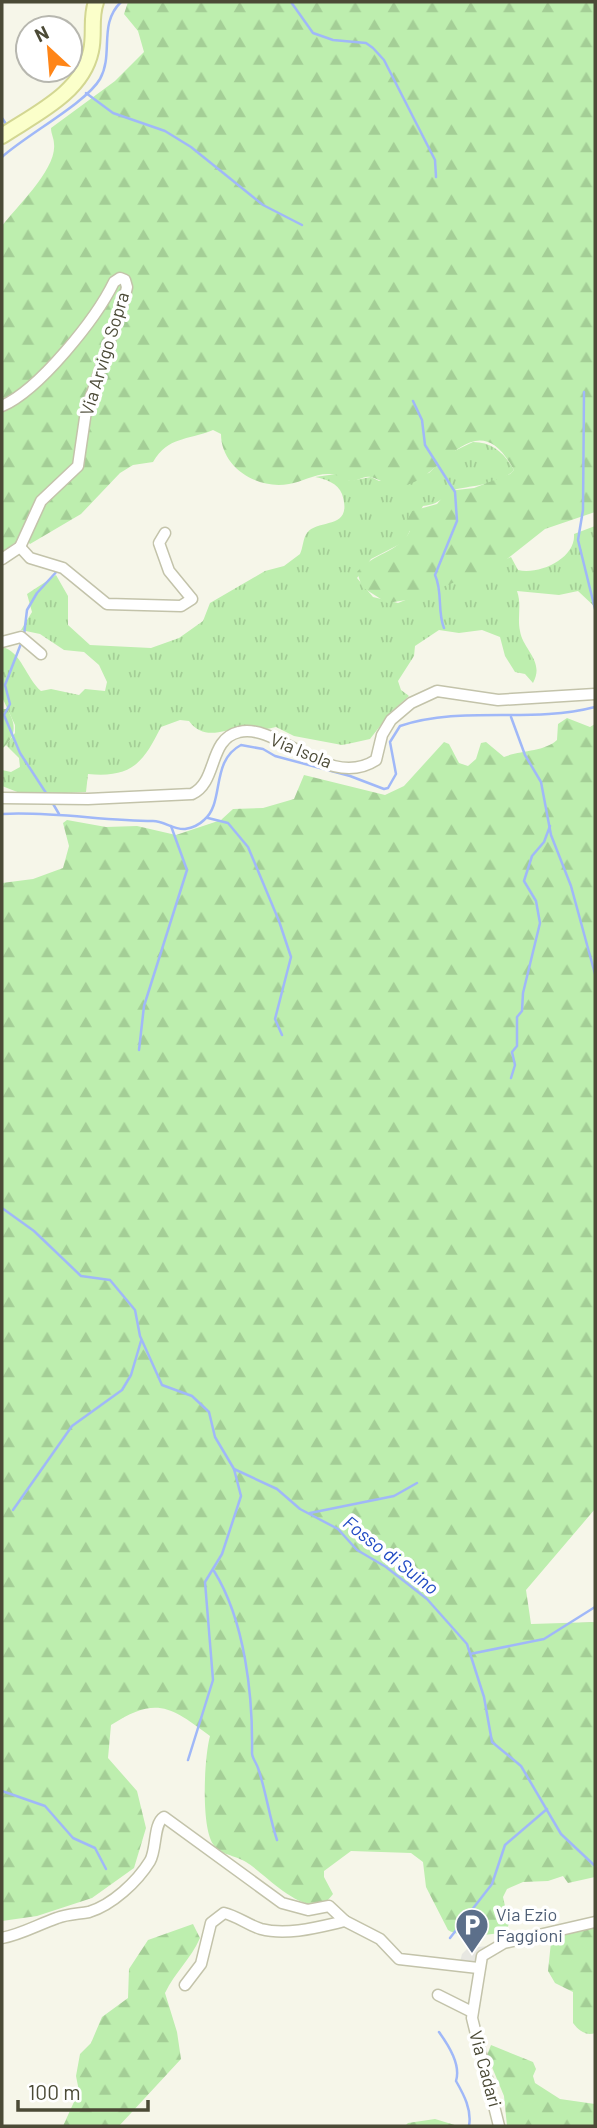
<svg xmlns="http://www.w3.org/2000/svg" width="597" height="2128" viewBox="0 0 597 2128" font-family="Barlow,sans-serif">
<style>
.grass{fill:url(#grass-tufts)}
.forest{fill:url(#forest-firs)}
.parking{fill:#e7e7e1}
.lines{fill:none;stroke-linecap:round;stroke-linejoin:round}
.stream{stroke:#a0b8f8;stroke-width:2.5}
.street-casing{stroke:#c3c3aa;stroke-width:13}
.secondary-casing{stroke:#d3d792;stroke-width:18}
.street{stroke:#fff;stroke-width:10}
.secondary{stroke:#fbffca;stroke-width:14}
.labels{text-anchor:middle;stroke-width:7;stroke-linejoin:round;paint-order:stroke}
.street-label{font-size:18px;fill:#4b4a36;stroke:#fff}
.service-label{font-size:18px;fill:#4e5e75;stroke:#fff;text-anchor:start}
.water-label{font-size:19px;font-style:italic;fill:#224bc4;stroke:#fff}
</style>
<defs>
<pattern id="grass-tufts" width="24" height="20" patternUnits="userSpaceOnUse" patternTransform="scale(1.75)"><rect width="24" height="20" fill="#bdeeae"/><path d="M3 7l-1-3M5 7V3M7 7l1-3M15 17l-1-3M17 17v-4M19 17l1-3" fill="none" stroke="#a4ce96"/></pattern>
<pattern id="forest-firs" width="22" height="20" patternUnits="userSpaceOnUse" patternTransform="scale(1.75)"><rect width="22" height="20" fill="#bdeeae"/><path d="M5 1l3.5 6h-7zM16 11l3.5 6h-7z" fill="#a4ce96"/></pattern>
</defs>
<rect width="100%" height="100%" fill="#f6f6e9"/>
<path class="grass" d="M473,442C493,442 505,454 514,470C501,484 473,486 457,489C445,492 444,504 423,506L404,542L371,559L357,578L373,597L398,603L511,557L518,570C540,575 576,558 574,534L595,526V607L578,591L559,595L517,591C522,605 517,617 520,631C523,650 545,661 533,683L525,674L515,672L505,656L500,637L482,630L459,633L439,630L415,646L414,656L398,681L401,690L409,696L391,712L370,739L352,743L342,745L294,736L276,727C263,731 255,727 242,728C222,730 204,741 189,721L180,720L161,727C143,763 132,778 88,774L86,792L25,795L2,786V770L11,772L20,767L19,758L6,745L15,733V725L2,697V647C21,651 26,678 41,691L51,689L79,695L85,689L105,691L107,682L99,665L84,652L64,650L40,634L21,630L32,612L27,594L56,575L68,596V625L90,645L151,648L179,638L203,621L210,603L265,571L284,566L300,554C303,548 303,538 307,533C318,518 354,531 342,494C338,483 325,479 315,477L336,474L350,481L371,477L379,481L429,473L448,454Z"/>
<g class="forest">
<path d="M128,2H595V512L545,529L502,563L413,599L387,603L362,587L357,572C373,553 398,553 410,531L407,520L412,511L437,504L448,491L474,488L510,474L514,470C476,399 442,477 406,485C392,489 384,481 371,477C363,475 357,482 350,481C343,480 338,474 330,474C316,473 302,482 289,484C257,490 221,467 221,434L213,430C186,441 169,436 153,462L133,465L120,473L81,514L30,544L23,537L2,552V226C16,207 57,169 54,144C54,138 51,134 51,128L115,81L144,52L138,31L124,14Z"/>
<path d="M2,709H7C17,725 16,736 2,749Z"/>
<path d="M567,718L590,727L595,724V1509L526,1590L531,1624L595,1622V1877L568,1883L563,1876L548,1881L523,1882L507,1889L503,1897L509,1924L505,1932C489,1935 462,1939 448,1930L426,1887L423,1862L411,1853L351,1851L324,1871V1877L333,1894C311,1927 265,1873 246,1862C235,1855 220,1855 213,1844C201,1826 204,1758 210,1736C170,1706 156,1696 111,1725L108,1758L137,1791L146,1828L134,1868L92,1898L37,1916L2,1921V883L33,879L63,868L69,846L63,823L67,820L106,827L137,826L176,835L221,820L233,809L263,808L294,799L304,775L385,795L404,786L444,742L449,744L459,763L468,766L476,759L481,743L486,742L504,757C521,750 544,752 557,740L558,724Z"/>
<path d="M193,1924L200,1938C191,1959 175,1972 165,1993L177,2032L181,2059L119,2126H63L79,2091L76,2076L80,2054L91,2043L102,2017L128,1998L129,1969L148,1940Z"/>
<path d="M595,1925V2033C586,2036 579,2031 573,2023V1992L555,1983L548,1971L551,1942L561,1934Z"/>
<polygon points="491,2045 533,2062 536,2069 533,2076 535,2083 560,2099 595,2104 595,2126 507,2126 504,2096 487,2055"/>
<polygon points="435,2119 458,2126 405,2126 408,2123"/>
</g>
<polygon class="parking" points="488,1946 476,1965 460,1962 462,1954 468,1948"/>
<g class="lines">
<g class="stream">
<polyline points="291,2 313,33 333,40 366,43 373,48 384,60 435,160 436,177"/>
<polyline points="86,93 113,113 165,131 191,147 263,205 302,225"/>
<polyline points="2,118 8,127"/>
<path d="M2,157C26,135 86,103 100,79C114,54 98,24 121,2"/>
<polyline points="584,392 583,510 578,540 595,609"/>
<path d="M413,401L422,420L425,445L455,492L457,521L435,575C443,592 437,611 444,628"/>
<polyline points="24,635 27,610 37,593 59,569"/>
<polyline points="22,641 5,685 10,704 4,715 20,753 48,796"/>
<polyline points="511,717 525,755 541,782 551,835 571,886 595,974"/>
<polyline points="52,802 59,814"/>
<path d="M2,814C52,811 103,821 153,821C164,821 174,830 185,829C191,828 199,825 204,820C225,803 210,761 241,745L263,749L275,756L350,776L384,789L388,788L396,774L390,742L400,726C464,705 530,724 595,707"/>
<polyline points="208,818 228,823 248,847 279,921 291,957 275,1019 282,1035"/>
<polyline points="139,1050 144,1006 187,870 171,826"/>
<polyline points="511,1078 515,1065 512,1052 517,1046 517,1017 522,1011 523,993 540,923 536,901 524,881 532,856 544,842 550,826"/>
<polyline points="2,1208 34,1231 81,1276 110,1280 135,1310 140,1336 162,1385 192,1396 209,1412 215,1437 234,1469 277,1489 300,1509 338,1529 357,1550 386,1567 427,1599 467,1644 484,1697 492,1742 521,1766 561,1834 595,1866"/>
<polyline points="13,1510 72,1426 122,1390 131,1375 141,1341"/>
<polyline points="310,1513 394,1496 417,1483"/>
<path d="M214,1571C245,1621 253,1695 252,1753C252,1758 256,1762 258,1768C266,1791 269,1816 277,1840"/>
<polyline points="470,1654 544,1639 595,1607"/>
<polyline points="188,1760 213,1680 205,1582 222,1554 241,1496 234,1469"/>
<polyline points="2,1791 45,1806 73,1838 95,1848 106,1869"/>
<polyline points="450,1938 492,1884 505,1845 547,1809"/>
<path d="M439,2032C449,2046 461,2065 456,2081C464,2095 472,2110 469,2126"/>
</g>
<defs>
<g id="street">
<path d="M2,406C39,390 96,319 114,282L120,278L125,280L127,287L125,296L86,411L78,466L41,501L20,547"/>
<polyline points="20,547 30,558 63,568 107,604 181,606 192,599 169,571 159,543 165,533"/>
<polyline points="2,559 20,547"/>
<polyline points="2,642 21,637 41,654"/>
<path d="M2,798L88,799L192,794C218,782 208,739 239,732C278,722 328,791 376,760L382,735L391,720L411,703L437,691L498,700L595,694"/>
<path d="M2,1938C22,1934 37,1925 57,1918C67,1914 78,1914 89,1912C112,1905 137,1882 150,1861C157,1849 153,1824 164,1817L282,1903L308,1910L329,1906L345,1921"/>
<path d="M185,1985L201,1964L211,1923L224,1913C237,1916 248,1925 261,1929C287,1936 319,1927 345,1921L380,1939L399,1959L478,1968"/>
<polyline points="438,1995 472,2012"/>
<polyline points="499,2126 472,2018 482,1956 504,1943 595,1922"/>
</g>
<path id="secondary" d="M2,136C35,114 82,93 91,51C95,34 90,18 96,2"/>
</defs>
<use href="#street" class="street-casing"/>
<use href="#secondary" class="secondary-casing"/>
<use href="#street" class="street"/>
<use href="#secondary" class="secondary"/>
</g>
<defs>
<symbol id="parking-pin" viewBox="-11 -11 22 30"><path d="M0 17L-7.5 6A9.5 9.5 0 1 1 7.5 6Z" fill="#5c6f8a" stroke="#fff"/><path d="M-3.5-5.5H1a3.5 3.5 0 0 1 0 7H-1V5.5H-3.5ZM-1-3.4V-.6H.8a1.4 1.4 0 0 0 0-2.8Z" fill="#fff"/></symbol>
</defs>
<g fill-rule="evenodd">
<use href="#parking-pin" x="453" y="1906" width="38" height="52"/>
</g>
<g class="labels">
<g class="street-label">
<text transform="translate(105 354) rotate(-73)" y="6">Via Arvigo Sopra</text>
<text transform="translate(301 751) rotate(22)" y="6">Via Isola</text>
<text transform="translate(485 2069) rotate(75)" y="6">Via Cadari</text>
</g>
<g class="service-label">
<text x="496" y="1921">Via Ezio<tspan x="496" dy="21">Faggioni</tspan></text>
</g>
<g class="water-label">
<text transform="translate(391 1555) rotate(38)" y="7">Fosso di Suino</text>
</g>
</g>
<rect width="597" height="2128" fill="none" stroke="#4b4a36" stroke-width="7"/>
<g transform="translate(49 49) rotate(334)"><circle r="33" fill="#ffffff" stroke="#b7b7af" stroke-width="2"/>
<path d="M0-5L12 26L0 18L-12 26Z" fill="#ff8517"/>
<text y="-10" font-size="19" font-weight="bold" text-anchor="middle" fill="#4b4a36">N</text>
</g>
<path d="M18 2100v10h130v-10" fill="none" stroke="#4b4a36" stroke-width="3.5"/>
<text x="28" y="2100" font-size="21" fill="#4b4a36" stroke="#ffffff" stroke-width="5" paint-order="stroke">100 m</text>
</svg>
